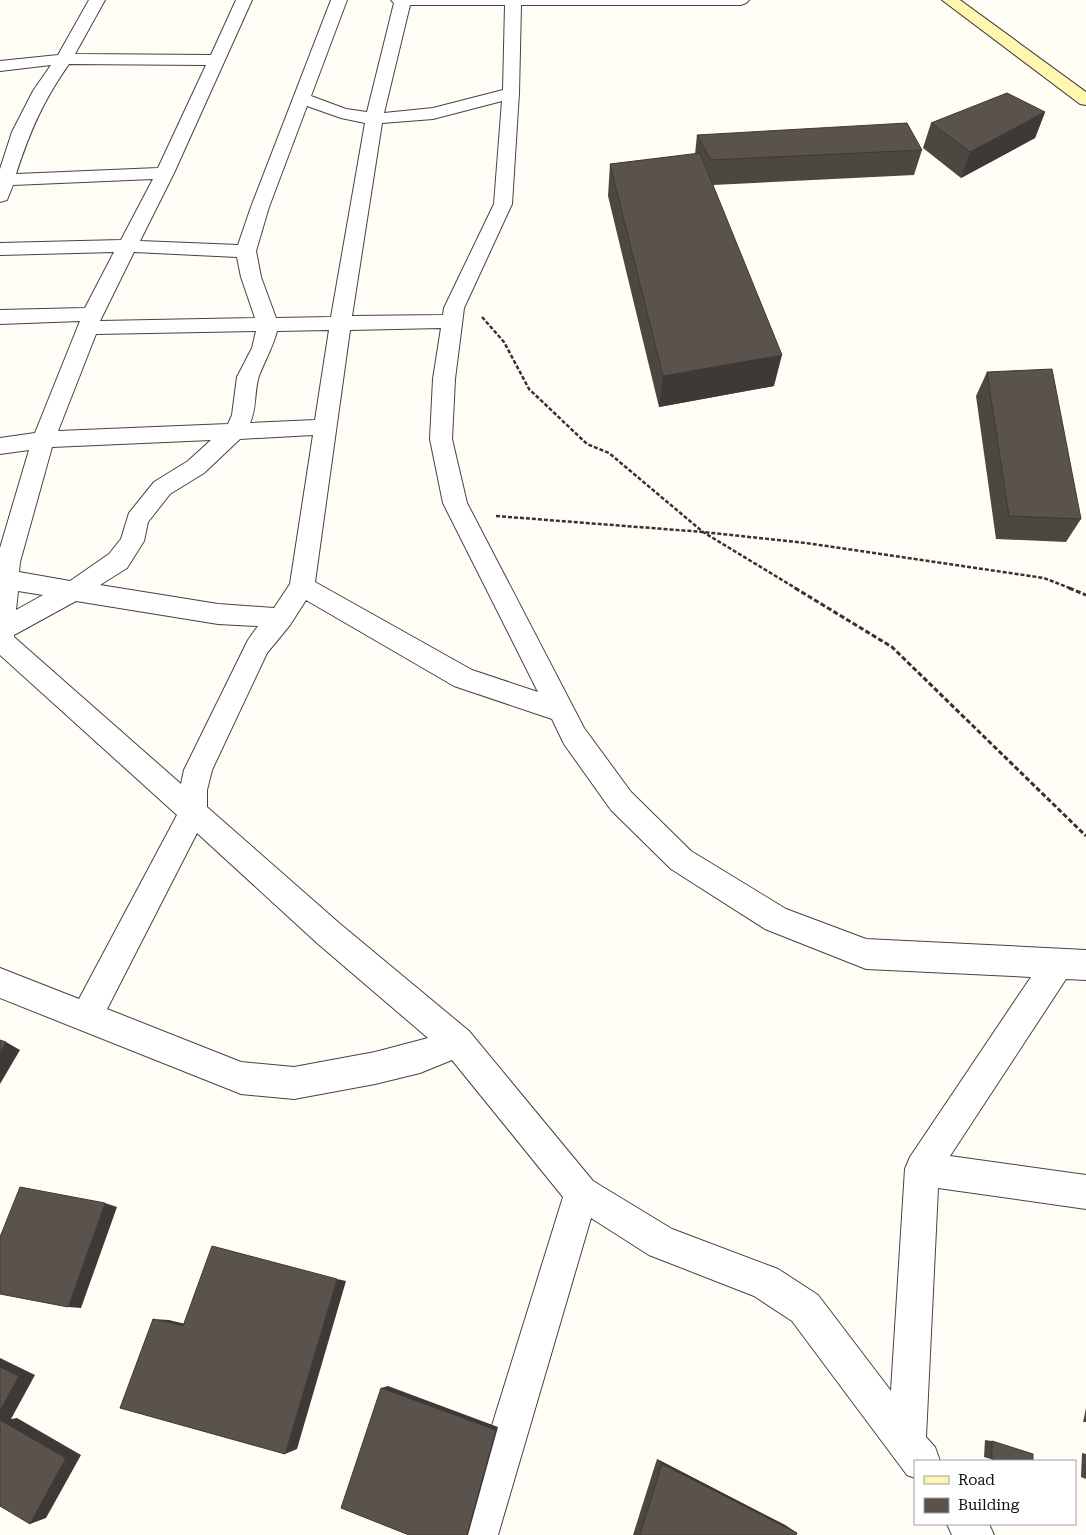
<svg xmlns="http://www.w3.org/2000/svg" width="1086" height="1535" viewBox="0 0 1086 1535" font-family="'Roboto Serif',serif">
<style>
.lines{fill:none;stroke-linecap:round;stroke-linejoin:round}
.street-casing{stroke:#444;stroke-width:2}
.secondary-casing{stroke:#333;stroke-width:2}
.path-far1{stroke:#333;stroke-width:2.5;stroke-dasharray:4 2;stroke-linecap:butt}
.path{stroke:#333;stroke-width:3;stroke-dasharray:5 2.5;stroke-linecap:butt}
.street{fill:#fff;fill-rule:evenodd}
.secondary{fill:#fff6b0;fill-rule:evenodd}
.wall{fill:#4d4742}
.shaded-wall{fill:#3f3936}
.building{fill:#5a524d;stroke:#3f3936}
</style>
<rect width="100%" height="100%" fill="#fffdf5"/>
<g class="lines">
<defs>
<g id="street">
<path d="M89,0H105L75,54L211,55L236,0H252L174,173L140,241L238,245L251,207L331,0H347L311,96L346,109L367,112L394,3L391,0H749L746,3L741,5H521L519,93L512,204L464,308L455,379L452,439L467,503L584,728L631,792L691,851L786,909L866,939L1086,950V980L1066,979L950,1156L1086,1175V1209L938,1188L926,1437L935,1447L940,1461H915V1478L907,1475L792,1321L754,1296L649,1255L591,1218L498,1535H458L563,1197L452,1060L420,1073L375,1084L294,1099L241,1094L0,998V968L79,999L177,815L0,655V548L29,450L0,454V438L35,433L80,321L0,324V310L85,308L114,252L0,255V243L121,240L153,179L13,185L7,200L0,202V169L12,132L33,91L51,65L0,71V61L58,55ZM410,5H505L503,90L433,108L384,113ZM69,64L206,65L158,168L16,174C30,131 43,101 69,64ZM502,101L494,204L444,308L443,315L352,316L382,123L433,119ZM307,106L341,118L365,123L331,317L276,318L261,277L256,251L269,207ZM134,252L237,257L241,277L255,318L100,321ZM441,328L433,379L430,439L443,503L538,692L472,670L315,582L350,330ZM329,330L315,420L250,423C257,408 254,391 259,376C265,360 273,347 277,331ZM256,331L252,348L237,377L232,415L228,424L58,431L96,334ZM313,435L290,584L274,608L218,604L100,585L127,568L144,541L148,522L170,494L204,473L240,439ZM211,440L188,461L154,482L129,513L121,539L109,554L70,581L19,572L20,562L52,447ZM18,591L43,595L16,610ZM306,600L454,686L552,719L564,744L611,810L671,869L765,929L866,969L1031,977L910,1157L905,1169L891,1391L818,1295L778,1269L672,1229L593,1181L469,1031L339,923L207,807V790L212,770L267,653L290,625ZM76,601L218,624L258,626L248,640L184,770L181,784L14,637V635ZM197,833L317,943L428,1038L375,1052L294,1067L241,1062L107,1009Z"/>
<polygon points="947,1524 989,1524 994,1535 952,1535"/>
</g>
<polygon id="secondary" points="942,0 960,0 1086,92 1086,105 1080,104"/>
</defs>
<use href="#street" class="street-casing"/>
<use href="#secondary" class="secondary-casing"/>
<g class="path-far1">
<polyline points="482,317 504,342 529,389 587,444 609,453 703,532 797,589"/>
<polyline points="496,516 703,532 806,543 1044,578 1072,589"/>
</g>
<g class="path">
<polyline points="795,588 892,647 1086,836"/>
<polyline points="1069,588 1086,595"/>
</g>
<use href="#street" class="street"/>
<use href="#secondary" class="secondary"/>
</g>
<g class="wall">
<polygon points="1045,112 1035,138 961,178 923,148 931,123"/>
<polygon points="697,135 922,150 914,175 713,185 774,386 659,407 608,196 610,164 695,154"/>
<polygon points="987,372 1081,519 1066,542 996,539 976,396"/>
<polygon points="1086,1408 1086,1422 1083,1422"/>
<polygon points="985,1440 992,1441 1033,1461 997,1461 984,1457"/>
<polygon points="1082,1453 1086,1454 1086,1479 1081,1477"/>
<polygon points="657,1459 785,1525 797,1533 796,1535 633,1535"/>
</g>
<g class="shaded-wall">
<polygon points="1045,112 1035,138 961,178 970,152"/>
<polygon points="782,355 774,386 659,407 663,376"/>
<polygon points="6,1042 20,1050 0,1084 0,1052"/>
<polygon points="105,1203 117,1207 81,1308 68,1307"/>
<polygon points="337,1279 346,1281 297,1449 285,1454"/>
<polygon points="153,1319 169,1320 198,1327 183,1326"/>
<polygon points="0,1358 35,1375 11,1419 17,1418 81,1455 46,1518 30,1524 0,1428"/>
<polygon points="388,1386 498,1427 468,1535 467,1535 381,1388"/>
<polygon points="657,1459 785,1525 797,1533 662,1464"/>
</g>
<g class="building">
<polygon points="1007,93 1045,112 970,152 931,123"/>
<polygon points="907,123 922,150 711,160 697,135"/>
<polygon points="700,153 782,355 663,376 610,164"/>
<polygon points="1052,369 1081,519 1009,516 987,372"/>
<polygon points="0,1040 6,1042 0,1052"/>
<polygon points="20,1187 105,1203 68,1307 0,1294 0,1237"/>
<polygon points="212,1246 337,1279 285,1454 120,1408 153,1319 183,1326"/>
<polygon points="0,1367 19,1376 0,1411"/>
<polygon points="381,1388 496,1430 467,1535 409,1535 341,1508"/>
<polygon points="0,1420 66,1458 30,1524 0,1506"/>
<polygon points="992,1441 1033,1454 1033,1461 998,1461 992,1459"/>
<polygon points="662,1464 797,1533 796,1535 640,1535"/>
</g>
<rect x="914" y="1460" width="162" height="65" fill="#ffffff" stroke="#a0a0a0"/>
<rect x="924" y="1476" width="25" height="8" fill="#fff6b0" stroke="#a0a0a0"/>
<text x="958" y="1485" font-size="15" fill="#111111">Road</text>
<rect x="924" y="1498" width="25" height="15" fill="#5a524d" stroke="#a0a0a0"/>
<text x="958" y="1510" font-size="15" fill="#111111">Building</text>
</svg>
